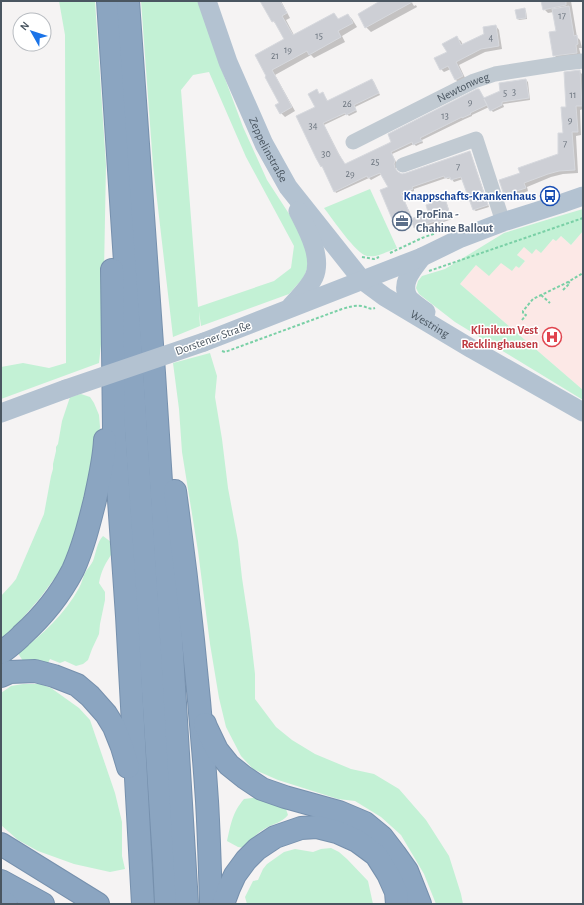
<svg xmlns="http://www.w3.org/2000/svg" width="584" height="905" viewBox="0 0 584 905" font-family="'Alegreya Sans',sans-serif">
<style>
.medical{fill:#fce8e6}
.green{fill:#c3f1d5;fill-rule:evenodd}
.shadow{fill:#0003}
.building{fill:#cdcfd5;stroke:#d7d9de}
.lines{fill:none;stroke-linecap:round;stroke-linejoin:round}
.highway-casing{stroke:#7690ad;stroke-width:24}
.path{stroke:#7ad0a6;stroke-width:2;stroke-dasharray:3 2;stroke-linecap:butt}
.minor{stroke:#c1cad2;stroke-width:15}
.major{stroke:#b3c2d1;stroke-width:19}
.highway{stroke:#8ba5c1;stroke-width:22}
.major-bridge{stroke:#b3c2d1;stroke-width:19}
.labels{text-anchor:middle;stroke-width:3;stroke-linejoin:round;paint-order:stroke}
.number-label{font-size:10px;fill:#6b747e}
.street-label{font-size:12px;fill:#4a5661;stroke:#fff}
.transit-label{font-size:12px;font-weight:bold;fill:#164399;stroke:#fff;text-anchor:end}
.service-label{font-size:12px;font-weight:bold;fill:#4e5e75;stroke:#fff;text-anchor:start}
.health-label{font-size:12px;font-weight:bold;fill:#be3a42;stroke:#fff;text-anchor:end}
</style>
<rect width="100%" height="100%" fill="#f5f3f3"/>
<polygon class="medical" points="583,231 583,390 460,284 476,265 501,262 516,265 519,268 525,261 517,255 524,247 536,249 561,236 571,245"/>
<g class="green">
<polygon points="59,1 95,1 106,165 103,325 99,363 1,399 1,367 23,363 49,368 66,363 65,35"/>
<path d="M141,1H200L217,57L243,127L267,180L295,223L308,246L309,263L304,277L289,294L201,326L199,311L200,326L173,337L153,165ZM209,72L246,157L294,246L291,268L274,281L198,307L181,90L193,75Z"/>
<path d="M370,189L397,248C388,251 377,258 367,256C356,254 332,218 324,208Z"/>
<polygon points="583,209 583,231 571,245 561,236 556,241 553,239 541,253 536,249 532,254 524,247 517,255 525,261 519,268 516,266 512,271 501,263 489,276 476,265 460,284 583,390 583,400 455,322 419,294 416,288 418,281 422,276 445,269 504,233 556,217"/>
<polygon points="210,353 217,376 215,397 222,439 228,488 238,541 242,578 250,631 255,674 255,699 276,727 292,740 315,754 351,769 374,774 399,789 426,820 449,856 461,894 463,904 436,904 424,874 401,835 381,817 355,801 338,799 278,780 253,769 241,756 226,727 219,698 210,644 198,551 182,452 179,409 173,363"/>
<polygon points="81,394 90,397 94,403 99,415 100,427 95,462 71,550 62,568 40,598 13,629 1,639 1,596 12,584 16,579 44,514 51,476 53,469 53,464 56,451 56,447 58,444 62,421 70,397"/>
<path d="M103,536L111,542L113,552C106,562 101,571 99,583L105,592V600L100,624L99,634L92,649L88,660L83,664L76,666L65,661L60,663L50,659L47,665H26L21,658L18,653C42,635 65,614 79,588C82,583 83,576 86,571C88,568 91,565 93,561C96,553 97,542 103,536Z"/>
<polygon points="23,684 40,684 51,688 79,708 90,720 115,793 122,822 122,856 125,869 110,872 74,864 38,851 18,840 1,825 1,693 11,686"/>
<path d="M252,798H260L285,806L288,815C281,823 275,823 266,828C257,833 251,839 245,848L238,847L227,841C231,824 232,813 244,799Z"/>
<polygon points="331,848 339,852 347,859 368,881 373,904 247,904 245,897 253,881 258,880 263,869 267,864 284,852 295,849 313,852 321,849"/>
</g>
<g class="shadow">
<polygon points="261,1 281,1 290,18 286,20 294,35 334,14 339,20 348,15 352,19 357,27 342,36 345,42 314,58 311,55 275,75 295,111 285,117 281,113 281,104 266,77 285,40 277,25 273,21"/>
<polygon points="383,1 411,1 414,6 416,5 414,1 417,7 371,32 366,27"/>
<polygon points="542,1 571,1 577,37 580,40 582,48 579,48 581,56 558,59 554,55 557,32 554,12 548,13 544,9"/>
<polygon points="524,9 526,11 527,19 519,20 518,19"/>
<polygon points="496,26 499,30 502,49 485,52 459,65 466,80 459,83 456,80 451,69 444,72 441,69 448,53 457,38 461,41 463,45 485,35"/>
<polygon points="579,71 583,75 583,109 580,110 581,135 576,136 578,173 563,174 551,177 527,187 528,191 508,199 505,195 500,181 521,173 559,154 564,134 567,108"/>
<polygon points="372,80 374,82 380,95 355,107 357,112 349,116 347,114 324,125 340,156 345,165 389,145 479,90 484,99 526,80 528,82 530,100 503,104 504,107 493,112 489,107 472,115 472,116 465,119 422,140 423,143 420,144 416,146 414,144 392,154 397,164 396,166 396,171 402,175 470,152 471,154 489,207 476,211 474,210 463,179 454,182 451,178 448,179 446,178 414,189 414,191 402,195 413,220 430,213 444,197 445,198 452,219 438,224 436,223 417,229 413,221 398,228 396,226 381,191 389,187 382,174 371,180 369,178 336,193 335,191 324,168 322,166 318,93 320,95 323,94 328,101"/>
</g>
<g class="building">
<polygon points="260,1 280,1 287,13 282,16 293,35 334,13 338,19 348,14 353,23 338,31 341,37 309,55 307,51 272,70 292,107 280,114 275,105 279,103 265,77 266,76 255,55 284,39 274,21 272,22"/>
<polygon points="380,1 414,1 365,28 358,14"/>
<polygon points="541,1 566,1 566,5 543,10"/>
<polygon points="569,6 574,36 577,35 578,44 576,45 577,53 553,56 549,32 556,31 552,9"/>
<polygon points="525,8 526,18 517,19 515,10"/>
<polygon points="496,25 499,46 481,49 456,62 463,76 455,80 448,66 440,70 434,58 447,52 442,44 457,36 461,45 484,34 483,27"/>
<polygon points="580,70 582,106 576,106 578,132 572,132 575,170 559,171 548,174 524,183 526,188 504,195 499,180 520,173 518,168 558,154 558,133 563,133 561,107 566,107 564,72"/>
<polygon points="372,79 379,93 354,105 356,110 346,115 345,113 323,123 338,153 345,164 387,144 391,142 388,134 477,89 479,89 484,98 500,91 499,83 526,79 529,98 502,102 502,105 490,111 484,99 487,105 470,113 471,114 462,118 462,117 420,138 422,141 417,143 413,145 412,142 391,152 395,161 394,164 395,168 398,172 402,174 406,173 470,151 488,205 473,210 461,177 451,180 450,177 445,178 444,176 412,187 413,189 401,193 412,219 395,226 380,190 388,187 380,173 368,178 367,176 334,192 322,166 321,167 316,158 296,116 315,107 308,94 317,89 319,94 323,92 327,101"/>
<polygon points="444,195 451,218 435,223 435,221 414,228 411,219 428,212 426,205 429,204 428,201"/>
</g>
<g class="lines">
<defs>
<g id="highway">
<polyline points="108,1 164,860 166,904"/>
<polyline points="128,1 154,373 172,653 187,904"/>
<polyline points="112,270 114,428 127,616 143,904"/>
<path d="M175,491C189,594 200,697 207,801C209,835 210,870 211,904"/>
<path d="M1,653C8,647 16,642 22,635C42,617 60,595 73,570C83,548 89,524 95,500C99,480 104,461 105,440"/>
<polyline points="1,676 10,672 35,671 54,676 77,685 90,696 106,714 114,727 122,747 128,767"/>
<polyline points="205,724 206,727 217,750 229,765 244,777 262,789 285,797 339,812 365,823 382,837 395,854 407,871 420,904"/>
<polyline points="1,844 98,904"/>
<polyline points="1,881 43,904"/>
<polyline points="1,901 6,904"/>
<polyline points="223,904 229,888 235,875 246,860 257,849 275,837 301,828 317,827 337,832 357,841 376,855 388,874 396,892 397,904"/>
</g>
</defs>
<use href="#highway" class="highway-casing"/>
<g class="path">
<polyline points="390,253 422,238 436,233"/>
<polyline points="362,257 374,259 379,257"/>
<polyline points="429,271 583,218"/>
<polyline points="563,290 570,283 568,282"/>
<polyline points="541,295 550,303"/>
<polyline points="522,320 526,315 523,314 523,311 533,299 568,282 583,273"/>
<path d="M222,351L225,352L342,309C349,307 355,305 362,306C367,307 370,310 375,308"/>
</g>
<g class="minor">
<path id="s1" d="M353,142L474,81L495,74L565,63L583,61"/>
<polyline points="403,165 476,139 503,222"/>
</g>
<g class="major">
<path id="s2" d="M207,1L228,62L264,144L288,187L362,280L385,297L472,349L583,412"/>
<path d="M422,257C414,268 400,282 408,297C411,302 421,308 426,312"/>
<path d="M291,306C299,297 309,288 314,277C323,257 307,229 298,211"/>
<polyline points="204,342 422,257 461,238 503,222 560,204 583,196"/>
<polyline points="1,413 66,389"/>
</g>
<use href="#highway" class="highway"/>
<polyline class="major-bridge" points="66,389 204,342"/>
</g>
<defs>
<symbol id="bus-ring" viewBox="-11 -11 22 22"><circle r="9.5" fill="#fff" stroke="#1a4fb4" stroke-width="1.5"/><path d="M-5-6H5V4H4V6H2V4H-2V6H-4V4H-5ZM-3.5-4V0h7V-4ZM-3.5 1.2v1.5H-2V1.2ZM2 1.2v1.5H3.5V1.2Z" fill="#1a4fb4"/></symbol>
<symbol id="office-ring" viewBox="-11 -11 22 22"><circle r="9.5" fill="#fff" stroke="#5c6f8a" stroke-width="1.5"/><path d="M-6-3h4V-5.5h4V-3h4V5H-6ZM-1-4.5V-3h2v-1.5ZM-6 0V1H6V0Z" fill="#5c6f8a"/></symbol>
<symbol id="hospital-ring" viewBox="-11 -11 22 22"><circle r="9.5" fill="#fff" stroke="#e0444e" stroke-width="1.5"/><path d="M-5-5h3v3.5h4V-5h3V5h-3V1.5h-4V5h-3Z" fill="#e0444e"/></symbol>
</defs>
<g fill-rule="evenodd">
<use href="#bus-ring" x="539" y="185" width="22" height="22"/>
<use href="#office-ring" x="391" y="210" width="22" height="22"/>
<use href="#hospital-ring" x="541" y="326" width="22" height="22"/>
</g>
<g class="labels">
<g class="number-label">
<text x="562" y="19">17</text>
<text x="319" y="39">15</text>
<text x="491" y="41">4</text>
<text x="288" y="53">19</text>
<text x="275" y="59">21</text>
<text x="514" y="95">3</text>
<text x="505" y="96">5</text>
<text x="573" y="98">11</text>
<text x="470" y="105">9</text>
<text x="347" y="107">26</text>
<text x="445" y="119">13</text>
<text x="570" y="123">9</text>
<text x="313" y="129">34</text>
<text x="565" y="147">7</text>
<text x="326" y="157">30</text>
<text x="375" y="165">25</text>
<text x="458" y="170">7</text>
<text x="350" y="177">29</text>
</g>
<g class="street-label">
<text dy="4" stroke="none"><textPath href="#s1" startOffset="123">Newtonweg</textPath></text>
<text dy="4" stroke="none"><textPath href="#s2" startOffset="161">Zeppelinstraße</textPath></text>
<text dy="4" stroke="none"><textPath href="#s2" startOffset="403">Westring</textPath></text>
<text transform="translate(213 338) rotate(-20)" y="4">Dorstener Straße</text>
</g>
<g class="transit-label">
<text x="536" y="200">Knappschafts-Krankenhaus</text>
</g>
<g class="service-label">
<text x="416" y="218">ProFina -<tspan x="416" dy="14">Chahine Ballout</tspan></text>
</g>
<g class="health-label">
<text x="538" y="334">Klinikum Vest<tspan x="538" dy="14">Recklinghausen</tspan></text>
</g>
</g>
<rect width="584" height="905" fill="none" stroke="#4a5661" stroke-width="4"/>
<g transform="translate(32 32) rotate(309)"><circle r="19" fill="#ffffff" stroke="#b7bbc0"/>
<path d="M0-3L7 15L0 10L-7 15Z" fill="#1a73e8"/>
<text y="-6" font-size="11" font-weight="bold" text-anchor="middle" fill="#4a5661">N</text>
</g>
</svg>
